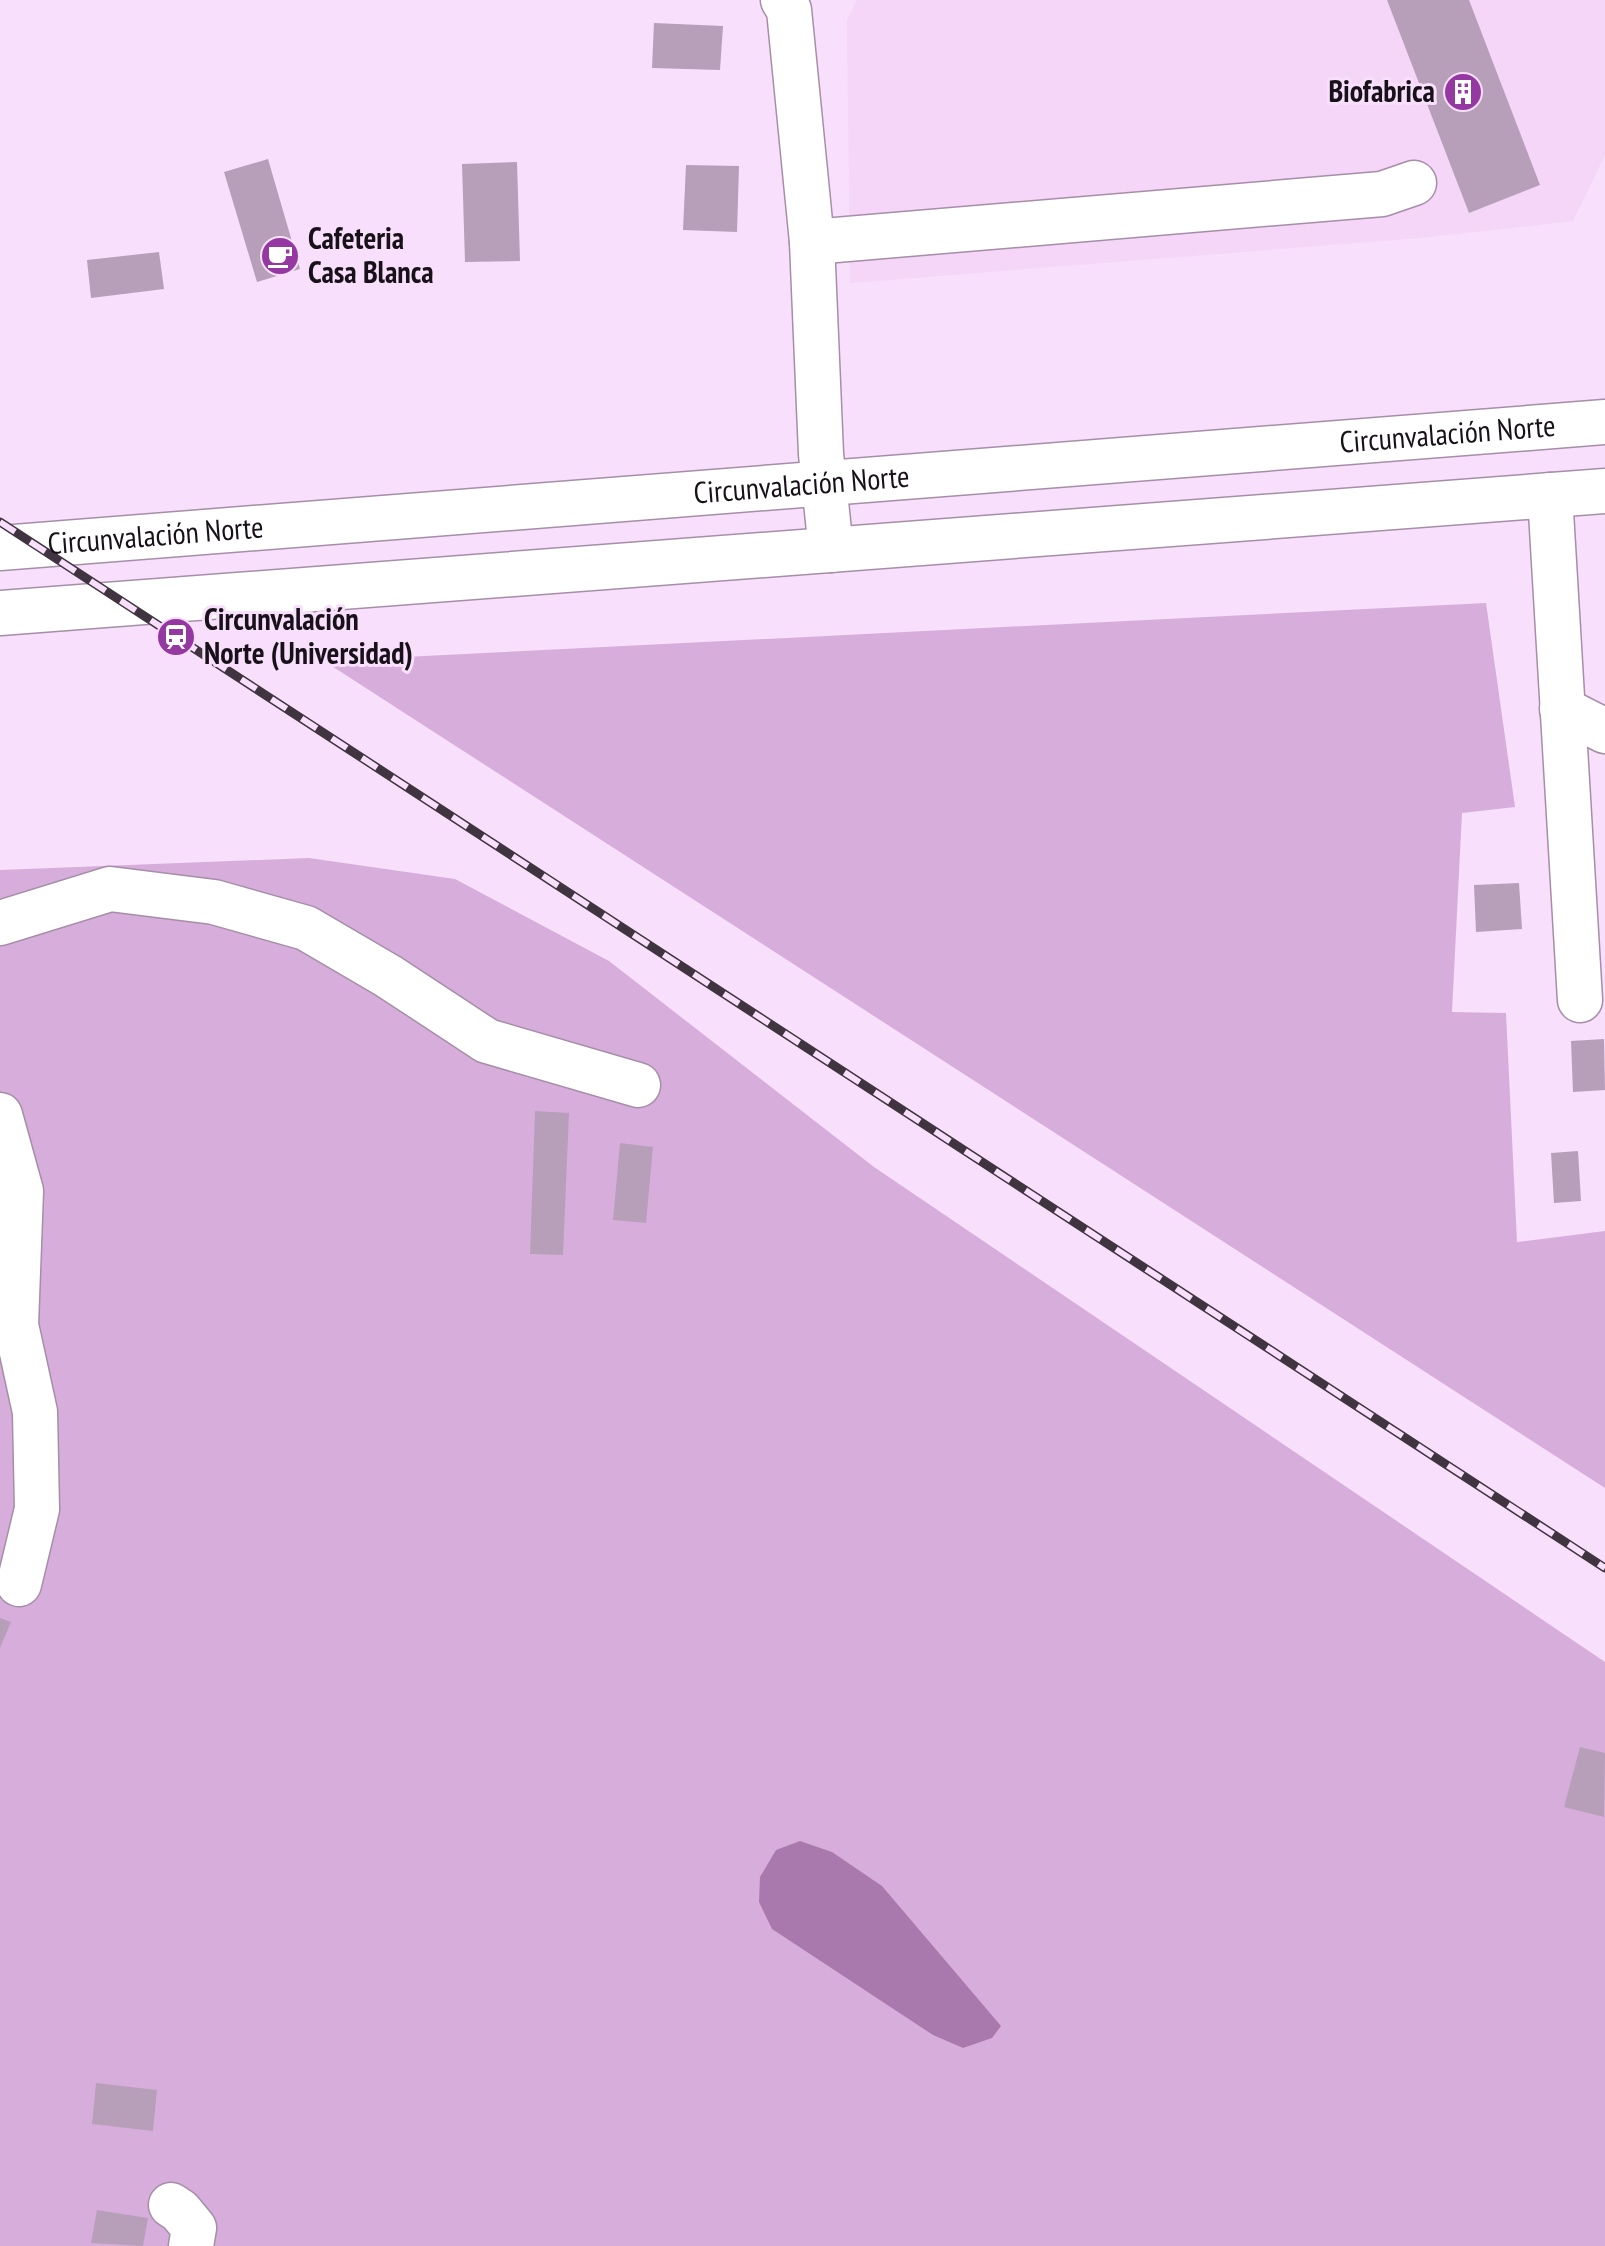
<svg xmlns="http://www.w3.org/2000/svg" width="1605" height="2246" viewBox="0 0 1605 2246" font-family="'PT Sans Narrow',sans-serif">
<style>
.built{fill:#f5d5f8}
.green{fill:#d7aedb}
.water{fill:#a979ae}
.building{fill:#b79fba}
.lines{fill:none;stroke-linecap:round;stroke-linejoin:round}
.minor-casing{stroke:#a68ea8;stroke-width:47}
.highway-casing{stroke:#a68ea8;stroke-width:47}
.minor{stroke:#fff;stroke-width:44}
.highway{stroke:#fff;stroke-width:44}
.rail-casing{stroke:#3f3440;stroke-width:9}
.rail{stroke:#f8dffb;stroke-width:6;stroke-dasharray:18;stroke-linecap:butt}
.labels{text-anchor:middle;stroke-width:6;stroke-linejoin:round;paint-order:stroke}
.poi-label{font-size:30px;font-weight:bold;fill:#19111a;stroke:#f8dffb;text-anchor:start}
.street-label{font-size:30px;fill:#19111a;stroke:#f8dffb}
</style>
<rect width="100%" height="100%" fill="#f8dffb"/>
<polygon class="built" points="857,0 1605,0 1605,155 1573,221 1419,238 850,283 847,20"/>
<g class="green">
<polygon points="1486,603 1515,807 1462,813 1452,1012 1506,1013 1517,1242 1605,1231 1605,1488 324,661"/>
<polygon points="309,858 455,879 609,961 874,1167 1605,1662 1605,2246 0,2246 0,870"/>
</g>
<polygon class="water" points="800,1841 832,1852 882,1886 1001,2026 992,2038 963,2048 933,2035 772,1929 759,1902 760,1877 776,1850"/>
<g class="building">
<polygon points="1387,0 1469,0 1540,185 1469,213"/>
<polygon points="654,23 723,26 720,70 652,68"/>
<polygon points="268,159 300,269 257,282 224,172"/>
<polygon points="517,162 520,261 465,262 462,164"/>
<polygon points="686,165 739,166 737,232 683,230"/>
<polygon points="159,252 164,289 91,298 87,260"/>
<polygon points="1519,883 1522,929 1476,932 1474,885"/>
<polygon points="1604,1039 1605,1090 1573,1092 1571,1041"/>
<polygon points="535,1111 569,1113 563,1255 530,1254"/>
<polygon points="620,1143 653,1147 646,1223 613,1220"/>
<polygon points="1578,1151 1581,1201 1554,1203 1551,1153"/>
<polygon points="0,1618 11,1622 0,1648"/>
<polygon points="1580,1747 1605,1753 1604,1817 1564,1807"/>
<polygon points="96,2083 157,2090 153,2131 92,2124"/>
<polygon points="97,2210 148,2218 143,2246 91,2243"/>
</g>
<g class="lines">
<defs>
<g id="minor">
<polyline points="783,0 789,10 812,242 821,454 831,550"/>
<polyline points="812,242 1382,194 1414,183"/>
<polyline points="1550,495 1580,1000"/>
<polyline points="1562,709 1605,731"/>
<polyline points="0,923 110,889 214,902 306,928 388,976 487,1041 638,1085"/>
<polyline points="0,1115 21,1191 16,1325 35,1412 37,1509 19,1584"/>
<polyline points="171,2205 180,2211 194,2228 191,2246"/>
</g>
<g id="highway">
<path id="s1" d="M0,548L1605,422"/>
<polyline points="0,613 1605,491"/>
</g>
</defs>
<use href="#minor" class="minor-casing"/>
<use href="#highway" class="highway-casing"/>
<use href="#minor" class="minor"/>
<use href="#highway" class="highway"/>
<defs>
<polyline id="rail" points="0,522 1605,1568"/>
</defs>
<use href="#rail" class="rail-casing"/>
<use href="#rail" class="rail"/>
</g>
<defs>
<symbol id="building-disc" viewBox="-11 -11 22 22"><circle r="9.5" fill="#9638a2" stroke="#f8dffb"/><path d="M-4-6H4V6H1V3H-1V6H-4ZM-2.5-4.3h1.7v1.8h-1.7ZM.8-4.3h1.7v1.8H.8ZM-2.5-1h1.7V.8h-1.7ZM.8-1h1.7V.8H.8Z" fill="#fff"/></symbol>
<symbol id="cafe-disc" viewBox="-11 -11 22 22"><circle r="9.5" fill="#9638a2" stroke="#f8dffb"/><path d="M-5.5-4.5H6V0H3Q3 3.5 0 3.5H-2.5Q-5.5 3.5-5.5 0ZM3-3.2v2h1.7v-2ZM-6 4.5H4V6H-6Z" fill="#fff"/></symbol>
<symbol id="station-disc" viewBox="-11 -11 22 22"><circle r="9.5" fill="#9638a2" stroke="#f8dffb"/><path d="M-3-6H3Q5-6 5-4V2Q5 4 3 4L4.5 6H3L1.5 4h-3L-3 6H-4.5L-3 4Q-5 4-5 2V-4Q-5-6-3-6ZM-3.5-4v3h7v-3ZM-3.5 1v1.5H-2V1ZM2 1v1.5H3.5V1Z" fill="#fff"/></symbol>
</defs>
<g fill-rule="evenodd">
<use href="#building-disc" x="1441" y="70" width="44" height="44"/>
<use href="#cafe-disc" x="258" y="234" width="44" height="44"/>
<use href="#station-disc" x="154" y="615" width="44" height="44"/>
</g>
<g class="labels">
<g class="poi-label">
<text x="1435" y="102" text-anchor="end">Biofabrica</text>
<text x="308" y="249">Cafeteria<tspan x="308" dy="34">Casa Blanca</tspan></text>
<text x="204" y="630">Circunvalación<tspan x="204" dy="34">Norte (Universidad)</tspan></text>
</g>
<g class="street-label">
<text dy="10" stroke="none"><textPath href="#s1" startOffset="1452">Circunvalación Norte</textPath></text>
<text dy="10" stroke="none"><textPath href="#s1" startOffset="804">Circunvalación Norte</textPath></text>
<text dy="10" stroke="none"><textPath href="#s1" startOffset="156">Circunvalación Norte</textPath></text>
</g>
</g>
</svg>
